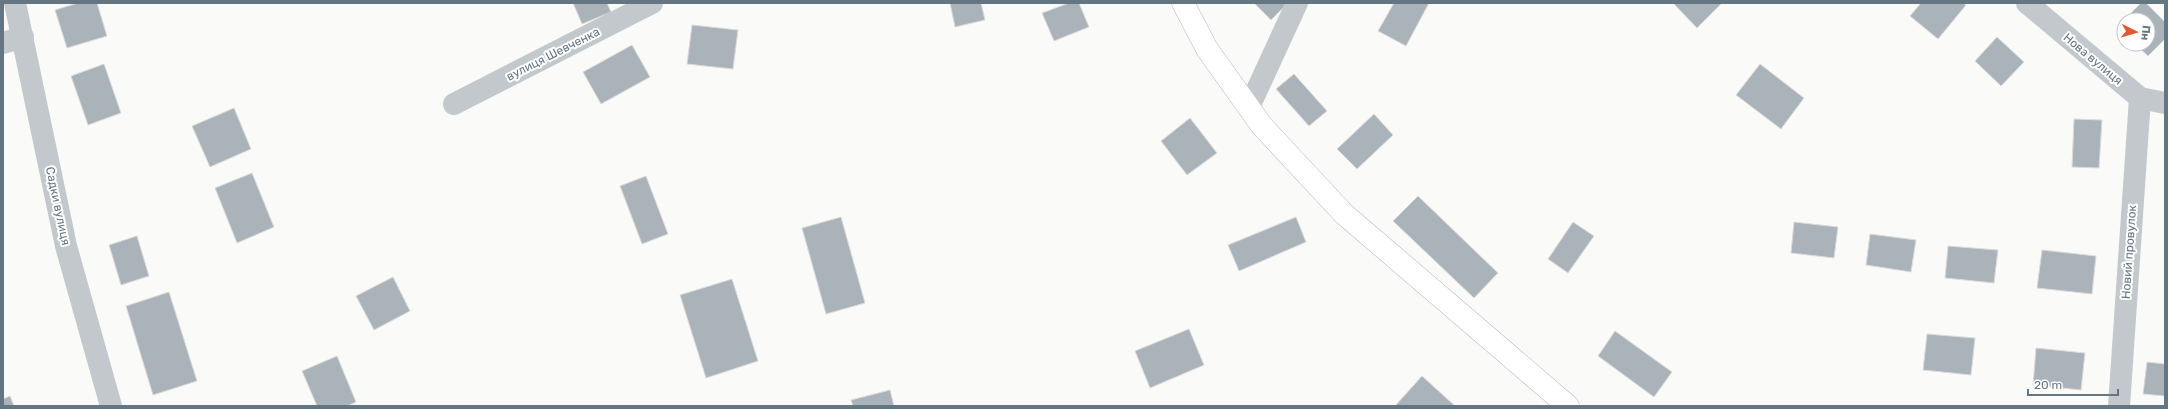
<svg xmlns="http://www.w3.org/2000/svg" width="2168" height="409" viewBox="0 0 2168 409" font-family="Rubik,sans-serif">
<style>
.building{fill:#aab3b9;stroke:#dcdcda}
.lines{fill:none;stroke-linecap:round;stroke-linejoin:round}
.secondary-casing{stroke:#b3babf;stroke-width:23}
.street{stroke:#c3c8cc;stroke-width:22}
.secondary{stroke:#fff;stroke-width:22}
.labels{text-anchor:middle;stroke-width:4;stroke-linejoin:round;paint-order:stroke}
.street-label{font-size:12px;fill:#657683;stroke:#fff}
</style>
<rect width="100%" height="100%" fill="#fafaf8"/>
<g class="building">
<polygon points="78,3 97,3 107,36 67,48 55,10"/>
<polygon points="573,3 607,3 611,12 582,24"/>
<polygon points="950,3 981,3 985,20 955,27"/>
<polygon points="1069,3 1079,3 1089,27 1054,41 1042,13"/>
<polygon points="1254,3 1288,3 1271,20"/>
<polygon points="1394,3 1429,3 1406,46 1378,31"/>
<polygon points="1673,3 1722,3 1697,28"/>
<polygon points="1921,3 1963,3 1966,5 1938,39 1910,16"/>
<polygon points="2141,3 2146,3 2165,22 2165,39 2148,56 2135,44 2148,44 2148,20 2124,20"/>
<polygon points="2124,20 2124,33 2118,27"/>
<polygon points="692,25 738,30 733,69 687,64"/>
<polygon points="1997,37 2024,62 2001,86 1975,61"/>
<polygon points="632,45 650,77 601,104 583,72"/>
<polygon points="104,64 121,113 88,125 71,76"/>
<polygon points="1760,64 1804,98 1781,129 1736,95"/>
<polygon points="1294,74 1327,111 1309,126 1276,89"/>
<polygon points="234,108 251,149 210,167 192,126"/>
<polygon points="1374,114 1393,135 1357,169 1337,149"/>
<polygon points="1190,118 1217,153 1187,175 1161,141"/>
<polygon points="2074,119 2102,120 2099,168 2072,167"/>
<polygon points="252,173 274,227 237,243 215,188"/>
<polygon points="646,176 668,234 642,244 620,186"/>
<polygon points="1418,196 1498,273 1474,298 1393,221"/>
<polygon points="841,217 865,303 826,314 802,228"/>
<polygon points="1296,217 1306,242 1239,271 1228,245"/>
<polygon points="1573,222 1594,236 1568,273 1548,259"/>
<polygon points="1794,222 1838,227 1834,258 1791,253"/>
<polygon points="1870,234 1916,240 1911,272 1866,265"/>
<polygon points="137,236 149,276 121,285 109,245"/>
<polygon points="1948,246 1998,250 1994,283 1945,278"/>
<polygon points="2042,250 2096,256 2092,294 2037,288"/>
<polygon points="393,277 410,311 374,330 356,296"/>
<polygon points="732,279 758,361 706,378 680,295"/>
<polygon points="169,292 197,381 153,395 126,306"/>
<polygon points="1189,329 1204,365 1150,388 1135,351"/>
<polygon points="1615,331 1672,372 1654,397 1598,356"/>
<polygon points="1927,334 1975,338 1971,375 1923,370"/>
<polygon points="2036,348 2085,353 2081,390 2033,385"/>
<polygon points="337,356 356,402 347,406 317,406 302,371"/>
<polygon points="2147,362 2165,364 2165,396 2143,394"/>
<polygon points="1422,376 1455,406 1395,406"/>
<polygon points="890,390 894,406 853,406 851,400"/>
<polygon points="10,396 14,406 3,406 3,399"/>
</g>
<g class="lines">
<defs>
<polyline id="secondary" points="1183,3 1207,49 1262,126 1344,214 1568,406"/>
</defs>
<use href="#secondary" class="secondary-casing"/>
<g class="street">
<polyline points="15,3 66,246 111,406"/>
<polyline points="2027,3 2140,98 2165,103"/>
<polyline points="3,43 23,37"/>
<polyline points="454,104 652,3"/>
<polyline points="1249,107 1297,3"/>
<polyline points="2119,406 2140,98"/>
</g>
<use href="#secondary" class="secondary"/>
</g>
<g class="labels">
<g class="street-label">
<text transform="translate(553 54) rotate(-27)" y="4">вулиця Шевченка</text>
<text transform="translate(2093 59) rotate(40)" y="4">Нова вулиця</text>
<text transform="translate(58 206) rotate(78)" y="4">Садки вулиця</text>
<text transform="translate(2129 252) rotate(-86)" y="4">Новий провулок</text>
</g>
</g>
<rect width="2168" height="409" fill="none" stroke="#657683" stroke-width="8"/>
<g transform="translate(2136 32) rotate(95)"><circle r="19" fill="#ffffff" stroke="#c1c8cd"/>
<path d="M0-3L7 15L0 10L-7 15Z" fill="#e4572e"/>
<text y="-6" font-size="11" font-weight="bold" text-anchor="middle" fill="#657683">Пн</text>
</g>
<path d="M2028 389v6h90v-6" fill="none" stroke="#657683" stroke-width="2"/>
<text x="2034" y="389" font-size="12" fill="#657683" stroke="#ffffff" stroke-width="3" paint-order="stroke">20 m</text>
</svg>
